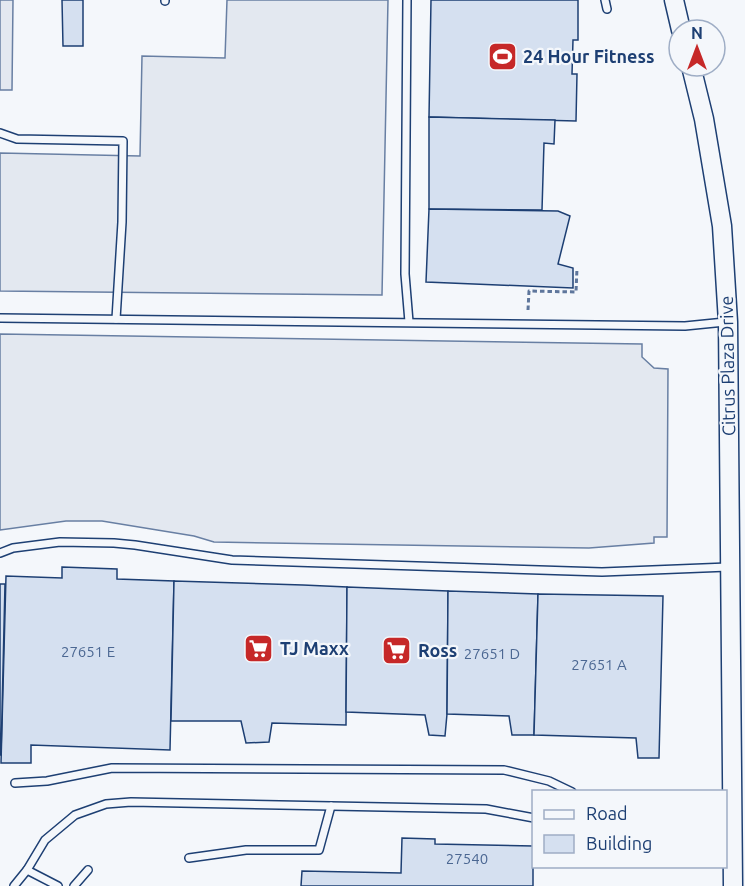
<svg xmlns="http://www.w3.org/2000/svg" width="745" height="886" viewBox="0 0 745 886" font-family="Ubuntu,sans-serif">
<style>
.parking{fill:#e3e8f0;stroke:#687fa3;stroke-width:1.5}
.building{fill:#d5e0f0;stroke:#1d3f73;stroke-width:1.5}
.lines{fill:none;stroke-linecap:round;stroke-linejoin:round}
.service-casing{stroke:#1d3f73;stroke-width:10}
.tertiary-casing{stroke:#1d3f73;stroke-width:21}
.path{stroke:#5e769c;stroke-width:3;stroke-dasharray:4.5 3;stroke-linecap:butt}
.service{stroke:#f4f7fb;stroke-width:7}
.tertiary{stroke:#f4f7fb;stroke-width:18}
.labels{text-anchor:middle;stroke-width:4.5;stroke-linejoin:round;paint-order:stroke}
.number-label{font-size:15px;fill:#4b6792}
.poi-label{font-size:18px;font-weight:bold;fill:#1d3f73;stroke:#f4f7fb;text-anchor:start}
.street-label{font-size:18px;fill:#1d3f73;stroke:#f4f7fb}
</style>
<rect width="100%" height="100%" fill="#f4f7fb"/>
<g class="parking">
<polygon points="0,0 13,0 12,90 0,90"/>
<polygon points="227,0 388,0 382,295 0,291 0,153 140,156 142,56 225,58"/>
<polygon points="0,334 642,344 642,357 654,368 668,369 667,537 654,537 654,543 589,548 214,542 194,536 102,521 66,521 0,530"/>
</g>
<g class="building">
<polygon points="62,0 83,0 83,46 63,46"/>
<polygon points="431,0 578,0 578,40 573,40 572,74 577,74 576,121 429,117"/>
<polygon points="429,117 555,120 554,144 544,143 542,210 429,209"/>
<polygon points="429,209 558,211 570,216 558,264 573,268 573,288 426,282"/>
<polygon points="62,567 117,569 117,579 174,581 170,750 31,745 31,763 1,763 6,576 62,578"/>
<polygon points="174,581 303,585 347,587 346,725 272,723 269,742 246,743 241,721 171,721"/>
<polygon points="0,584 5,584 1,755 0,755"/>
<polygon points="347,587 448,591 447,714 445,736 429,735 425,715 346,712"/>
<polygon points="448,591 538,594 534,735 512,735 509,716 447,714"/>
<polygon points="538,594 663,596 659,758 638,758 636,738 534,735"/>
<polygon points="402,838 435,839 435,844 533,846 533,886 301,886 302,871 401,873"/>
</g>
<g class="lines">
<defs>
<g id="service">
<polyline points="165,0 165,1"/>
<polyline points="407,0 405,274 409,322"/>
<polyline points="605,0 607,9"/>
<polyline points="0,133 17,139 123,141 122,222 116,319"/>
<polyline points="0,318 685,326 725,322"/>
<polyline points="0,553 13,548 60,542 114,543 135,545 232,560 602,572 728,567"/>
<polyline points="15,783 47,781 112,768 504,770 549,781 572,792"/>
<polyline points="189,858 246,850 319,850 331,806"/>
<polyline points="27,870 58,886"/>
<polyline points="14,886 27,870 45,840 75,815 106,804 131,802 486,809 534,818"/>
<polyline points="74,886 88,870"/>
</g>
<g id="tertiary">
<polyline points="674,0 681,30"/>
<polyline points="691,66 704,119 722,226 728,322 733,886"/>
</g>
</defs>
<use href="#service" class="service-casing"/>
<use href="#tertiary" class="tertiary-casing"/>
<polyline class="path" points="528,310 529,291 576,292 577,268"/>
<use href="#service" class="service"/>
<use href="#tertiary" class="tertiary"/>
</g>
<defs>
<symbol id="stadium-square" viewBox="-11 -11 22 22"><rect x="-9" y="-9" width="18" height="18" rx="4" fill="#c62828" stroke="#f4f7fb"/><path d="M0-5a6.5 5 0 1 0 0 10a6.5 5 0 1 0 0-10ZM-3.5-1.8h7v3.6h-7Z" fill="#fff"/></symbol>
<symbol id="supermarket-square" viewBox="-11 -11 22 22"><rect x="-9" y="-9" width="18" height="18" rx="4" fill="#c62828" stroke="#f4f7fb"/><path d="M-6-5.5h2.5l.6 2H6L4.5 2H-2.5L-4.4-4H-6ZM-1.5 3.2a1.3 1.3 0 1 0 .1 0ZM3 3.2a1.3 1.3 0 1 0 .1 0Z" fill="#fff"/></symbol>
</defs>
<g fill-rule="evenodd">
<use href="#stadium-square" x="486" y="40" width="33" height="33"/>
<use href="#supermarket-square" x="242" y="632" width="33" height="33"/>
<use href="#supermarket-square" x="380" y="634" width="33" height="33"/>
</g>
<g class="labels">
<g class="number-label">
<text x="88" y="657">27651 E</text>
<text x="492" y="659">27651 D</text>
<text x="599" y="670">27651 A</text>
<text x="467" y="864">27540</text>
</g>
<g class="poi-label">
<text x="523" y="63">24 Hour Fitness</text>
<text x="280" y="655">TJ Maxx</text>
<text x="418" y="657">Ross</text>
</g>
<g class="street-label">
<text transform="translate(728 366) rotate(-91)" y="6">Citrus Plaza Drive</text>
</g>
</g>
<rect x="532" y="790" width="195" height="78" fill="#f4f7fb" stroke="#9eadc5" stroke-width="1.5"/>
<rect x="544" y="810" width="30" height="9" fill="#f4f7fb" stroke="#9eadc5" stroke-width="1.5"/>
<text x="586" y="820" font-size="18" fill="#1d3f73">Road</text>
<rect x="544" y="835" width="30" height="18" fill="#d5e0f0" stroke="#9eadc5" stroke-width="1.5"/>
<text x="586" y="850" font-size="18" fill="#1d3f73">Building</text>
<g transform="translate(697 48)"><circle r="28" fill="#f4f7fb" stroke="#9eadc5" stroke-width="1.5"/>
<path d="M0-4.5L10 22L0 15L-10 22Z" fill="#c62828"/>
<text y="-9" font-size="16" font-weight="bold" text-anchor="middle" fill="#1d3f73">N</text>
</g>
</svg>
